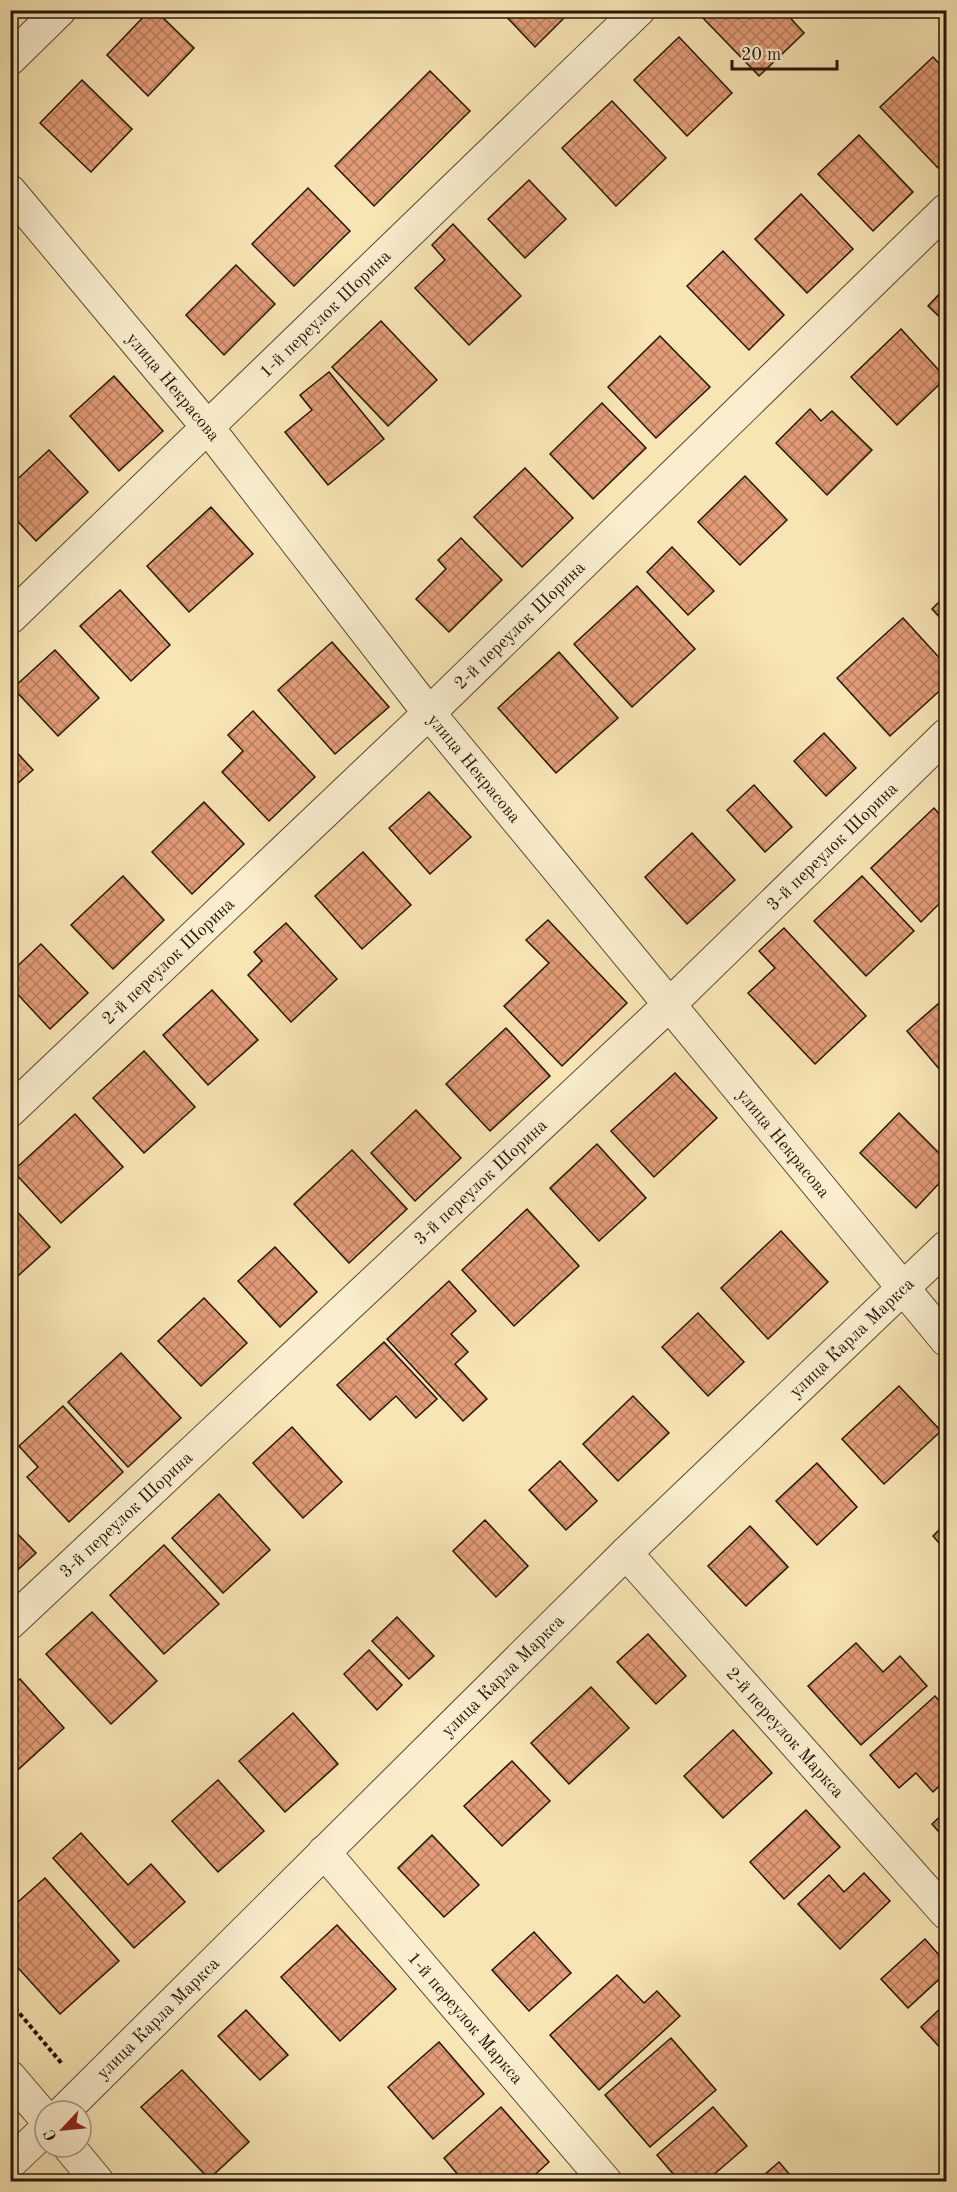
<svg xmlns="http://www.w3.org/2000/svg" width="957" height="2192" viewBox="0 0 957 2192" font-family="'Old Standard TT',serif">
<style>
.building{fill:url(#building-cross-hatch);stroke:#231509;stroke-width:1.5}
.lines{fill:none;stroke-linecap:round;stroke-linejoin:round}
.minor-casing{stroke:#584934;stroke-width:34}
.path{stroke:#231509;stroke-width:4;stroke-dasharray:4.5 3;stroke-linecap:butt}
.minor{stroke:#faeece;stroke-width:32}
.labels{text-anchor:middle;stroke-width:6;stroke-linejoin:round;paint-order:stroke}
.street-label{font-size:18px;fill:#231509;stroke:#faeece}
</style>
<defs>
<pattern id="building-cross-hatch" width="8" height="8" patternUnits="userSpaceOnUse" patternTransform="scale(1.5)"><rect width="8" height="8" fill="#e29c77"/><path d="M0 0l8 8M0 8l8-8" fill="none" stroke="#b77e60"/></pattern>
</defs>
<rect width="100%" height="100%" fill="#f8e5b4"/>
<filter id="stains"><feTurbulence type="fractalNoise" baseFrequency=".00333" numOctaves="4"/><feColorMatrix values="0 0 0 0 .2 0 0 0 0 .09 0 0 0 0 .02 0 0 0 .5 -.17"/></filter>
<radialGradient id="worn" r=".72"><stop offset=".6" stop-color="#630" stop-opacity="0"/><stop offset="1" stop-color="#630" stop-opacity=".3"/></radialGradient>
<g class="building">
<polygon points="150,10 155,10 194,48 148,96 107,55"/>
<polygon points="500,10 572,10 535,47"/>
<polygon points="706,10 783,10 804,33 759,76 701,16"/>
<polygon points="679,37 732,93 687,136 634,80"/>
<polygon points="933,57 946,71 946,160 938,168 880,107"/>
<polygon points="430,71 470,111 374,206 335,166"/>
<polygon points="82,80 132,129 91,172 40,123"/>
<polygon points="612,101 666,158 616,206 562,148"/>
<polygon points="859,135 913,192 873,231 818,174"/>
<polygon points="529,180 566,219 525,258 488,219"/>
<polygon points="308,188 350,231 294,286 252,244"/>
<polygon points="801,194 853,249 807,293 755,239"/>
<polygon points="453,224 521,296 469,345 415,288 445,260 432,245"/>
<polygon points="723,251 784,315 749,350 687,286"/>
<polygon points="236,265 275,304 224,355 186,315"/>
<polygon points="946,287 946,323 928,306"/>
<polygon points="381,321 437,380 388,426 332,367"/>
<polygon points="901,329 946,378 897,425 851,377"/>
<polygon points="660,336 710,387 656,438 608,387"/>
<polygon points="329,372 384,439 328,485 285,432 312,410 300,395"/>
<polygon points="114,376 163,431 119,471 70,416"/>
<polygon points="602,403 646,448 593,499 550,454"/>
<polygon points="810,409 821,421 832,411 872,450 827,495 776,443"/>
<polygon points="49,450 88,492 36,541 10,513 10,486"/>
<polygon points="525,468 573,518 522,567 474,517"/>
<polygon points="745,476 787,520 740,565 698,522"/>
<polygon points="211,507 253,554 189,612 147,566"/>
<polygon points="461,538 502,580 449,632 416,599 446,569 438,560"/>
<polygon points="672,547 714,591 688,615 647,572"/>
<polygon points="637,586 695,649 632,707 574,644"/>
<polygon points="120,590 170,645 131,681 80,626"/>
<polygon points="946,595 946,624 932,609"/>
<polygon points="903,618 946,665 946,685 890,736 837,678"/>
<polygon points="332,642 389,707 335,754 278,690"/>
<polygon points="55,650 99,698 58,736 13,688"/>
<polygon points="559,652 618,718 556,773 498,708"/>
<polygon points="253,711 315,777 269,821 222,772 243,751 228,735"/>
<polygon points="824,733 856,768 826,796 794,761"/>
<polygon points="10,745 33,770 10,790"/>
<polygon points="754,785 792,827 765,852 727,810"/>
<polygon points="429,792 471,837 430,874 389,828"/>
<polygon points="204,802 244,844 192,894 152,852"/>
<polygon points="934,808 946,822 946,897 921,922 871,868"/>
<polygon points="692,833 735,880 687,924 645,877"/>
<polygon points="363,852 411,905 362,949 315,896"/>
<polygon points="123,876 164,920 113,969 71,925"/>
<polygon points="862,876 914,931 866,976 814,921"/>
<polygon points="548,920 627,1003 562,1066 504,1006 549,963 526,940"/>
<polygon points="286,923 337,979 291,1022 248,975 262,961 254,952"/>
<polygon points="784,928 866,1016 815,1064 748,993 775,968 759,951"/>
<polygon points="41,944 88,993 50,1029 10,986 10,973"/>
<polygon points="212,990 258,1040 208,1085 163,1035"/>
<polygon points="946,997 946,1077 907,1031"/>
<polygon points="506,1028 550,1076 490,1131 446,1084"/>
<polygon points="144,1051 195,1107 144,1153 93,1098"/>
<polygon points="675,1073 717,1118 654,1177 611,1131"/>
<polygon points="416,1110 461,1158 415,1201 371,1153"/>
<polygon points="899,1113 946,1160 946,1176 916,1208 860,1153"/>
<polygon points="75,1114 123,1167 61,1223 13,1171"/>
<polygon points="597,1144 646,1198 599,1241 550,1188"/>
<polygon points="352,1150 407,1209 349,1263 294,1204"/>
<polygon points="10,1204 50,1247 10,1283"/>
<polygon points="527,1209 579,1266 514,1326 462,1270"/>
<polygon points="781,1231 828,1282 768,1339 721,1288"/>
<polygon points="275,1247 317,1292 280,1327 238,1281"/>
<polygon points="449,1281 476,1311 451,1334 468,1352 455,1364 487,1399 463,1421 387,1339"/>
<polygon points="204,1298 247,1343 201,1386 158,1341"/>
<polygon points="698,1313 744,1362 708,1396 662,1347"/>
<polygon points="384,1342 437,1399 416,1418 396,1396 370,1420 337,1385"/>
<polygon points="121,1353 181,1418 128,1467 68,1402"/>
<polygon points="899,1386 941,1431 884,1484 842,1439"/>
<polygon points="633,1396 669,1433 618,1481 583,1444"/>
<polygon points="63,1406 123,1472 69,1522 27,1477 38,1467 19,1446"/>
<polygon points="292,1427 342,1482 303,1518 253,1463"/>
<polygon points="560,1461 597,1501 566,1530 529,1490"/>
<polygon points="817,1463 857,1507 817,1545 776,1501"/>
<polygon points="219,1494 270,1550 223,1593 172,1538"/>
<polygon points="485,1520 528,1566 496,1597 453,1551"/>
<polygon points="946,1523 946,1551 933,1536"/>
<polygon points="10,1526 36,1553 10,1577"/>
<polygon points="750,1526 788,1567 746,1606 708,1566"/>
<polygon points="164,1545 219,1604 164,1654 110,1595"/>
<polygon points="92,1612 157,1681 111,1724 46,1654"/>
<polygon points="397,1617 434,1656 409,1679 372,1641"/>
<polygon points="648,1634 686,1676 656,1704 617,1662"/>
<polygon points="856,1643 883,1672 900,1656 927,1686 861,1745 808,1686"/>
<polygon points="369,1650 402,1685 377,1710 344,1674"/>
<polygon points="20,1679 64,1728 10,1777 10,1688"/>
<polygon points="591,1687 629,1728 569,1784 531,1743"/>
<polygon points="935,1696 946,1709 946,1780 933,1792 916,1773 899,1788 870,1755"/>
<polygon points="293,1713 338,1764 285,1812 239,1761"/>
<polygon points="733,1730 772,1773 723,1818 684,1776"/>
<polygon points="512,1761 550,1801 502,1846 464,1806"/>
<polygon points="218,1780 264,1831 218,1872 172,1821"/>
<polygon points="806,1810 840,1847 784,1899 750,1862"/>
<polygon points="946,1811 946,1840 932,1824"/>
<polygon points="81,1833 128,1885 151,1864 185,1902 134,1948 53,1858"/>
<polygon points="432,1835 479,1885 444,1917 398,1868"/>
<polygon points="864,1873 890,1901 840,1949 798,1904 829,1875 844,1892"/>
<polygon points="45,1878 119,1961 60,2014 10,1959 10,1909"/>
<polygon points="337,1925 396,1989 340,2041 281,1977"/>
<polygon points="534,1932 571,1973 529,2011 492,1970"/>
<polygon points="925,1939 946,1963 946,1973 908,2008 881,1979"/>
<polygon points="617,1975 644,2003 657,1991 680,2016 599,2090 550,2035"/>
<polygon points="946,2003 946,2054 921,2027"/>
<polygon points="246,2010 288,2055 260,2080 218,2036"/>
<polygon points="671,2038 716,2090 650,2147 605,2095"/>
<polygon points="439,2042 484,2094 433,2139 388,2087"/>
<polygon points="182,2070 249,2142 209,2179 141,2107"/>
<polygon points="501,2107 549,2162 527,2182 464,2182 444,2158"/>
<polygon points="713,2107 747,2146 705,2182 680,2182 657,2155"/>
<polygon points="779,2162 796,2182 756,2182"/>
<polygon points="310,2175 316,2182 303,2182"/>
</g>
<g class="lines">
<defs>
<g id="minor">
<polyline points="10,59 60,10"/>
<path id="s1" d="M10,191L209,429L429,713L946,1340"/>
<path id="s2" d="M10,618L639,10"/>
<path id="s3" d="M10,1111L429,713L946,210"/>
<path id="s4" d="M626,1553L946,1913"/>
<path id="s5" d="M10,1623L670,1004L946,735"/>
<path id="s6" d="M324,1852L606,2182"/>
<polyline points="10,2077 45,2118"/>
<path id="s7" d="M64,2111L626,1553L946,1247"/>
<polyline points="69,2147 98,2182"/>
<polyline points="10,2163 45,2130"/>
</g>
</defs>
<use href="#minor" class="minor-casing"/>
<polyline class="path" points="10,2002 63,2065"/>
<use href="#minor" class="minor"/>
</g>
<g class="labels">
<g class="street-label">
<text dy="6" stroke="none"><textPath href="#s2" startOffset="438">1-й переулок Шорина</textPath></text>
<text dy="6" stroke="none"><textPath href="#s1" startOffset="255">улица Некрасова</textPath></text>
<text dy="6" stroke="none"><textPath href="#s3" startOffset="704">2-й переулок Шорина</textPath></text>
<text dy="6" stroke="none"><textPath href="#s1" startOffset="741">улица Некрасова</textPath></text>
<text dy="6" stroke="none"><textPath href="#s5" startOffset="1131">3-й переулок Шорина</textPath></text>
<text dy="6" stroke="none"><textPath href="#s3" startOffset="218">2-й переулок Шорина</textPath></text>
<text dy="6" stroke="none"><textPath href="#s1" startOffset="1227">улица Некрасова</textPath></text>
<text dy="6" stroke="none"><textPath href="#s5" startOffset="645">3-й переулок Шорина</textPath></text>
<text dy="6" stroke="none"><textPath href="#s7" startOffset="1104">улица Карла Маркса</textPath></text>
<text dy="6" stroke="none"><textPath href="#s5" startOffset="159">3-й переулок Шорина</textPath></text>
<text dy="6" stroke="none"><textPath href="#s7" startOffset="618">улица Карла Маркса</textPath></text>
<text dy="6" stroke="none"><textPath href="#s4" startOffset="240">2-й переулок Маркса</textPath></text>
<text dy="6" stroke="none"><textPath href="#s6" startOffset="218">1-й переулок Маркса</textPath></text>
<text dy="6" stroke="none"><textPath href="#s7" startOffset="132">улица Карла Маркса</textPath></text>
</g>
</g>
<rect width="957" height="2192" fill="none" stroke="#f8e5b4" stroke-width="36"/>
<rect x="12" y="12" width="933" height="2168" fill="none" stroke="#231509" stroke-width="3"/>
<rect x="18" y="18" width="921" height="2156" fill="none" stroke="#231509" stroke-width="1.5"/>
<g transform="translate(63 2129) rotate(244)"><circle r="28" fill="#faeece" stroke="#a4977f" stroke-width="1.5"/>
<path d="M0-4.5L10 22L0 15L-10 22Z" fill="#8f2418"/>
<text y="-9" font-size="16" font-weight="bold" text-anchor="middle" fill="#231509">С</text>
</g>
<path d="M732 60v9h105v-9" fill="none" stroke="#231509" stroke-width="3"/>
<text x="741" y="60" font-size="18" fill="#231509" stroke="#faeece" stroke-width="4.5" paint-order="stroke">20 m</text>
<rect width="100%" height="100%" filter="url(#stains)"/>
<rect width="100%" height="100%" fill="url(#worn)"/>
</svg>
